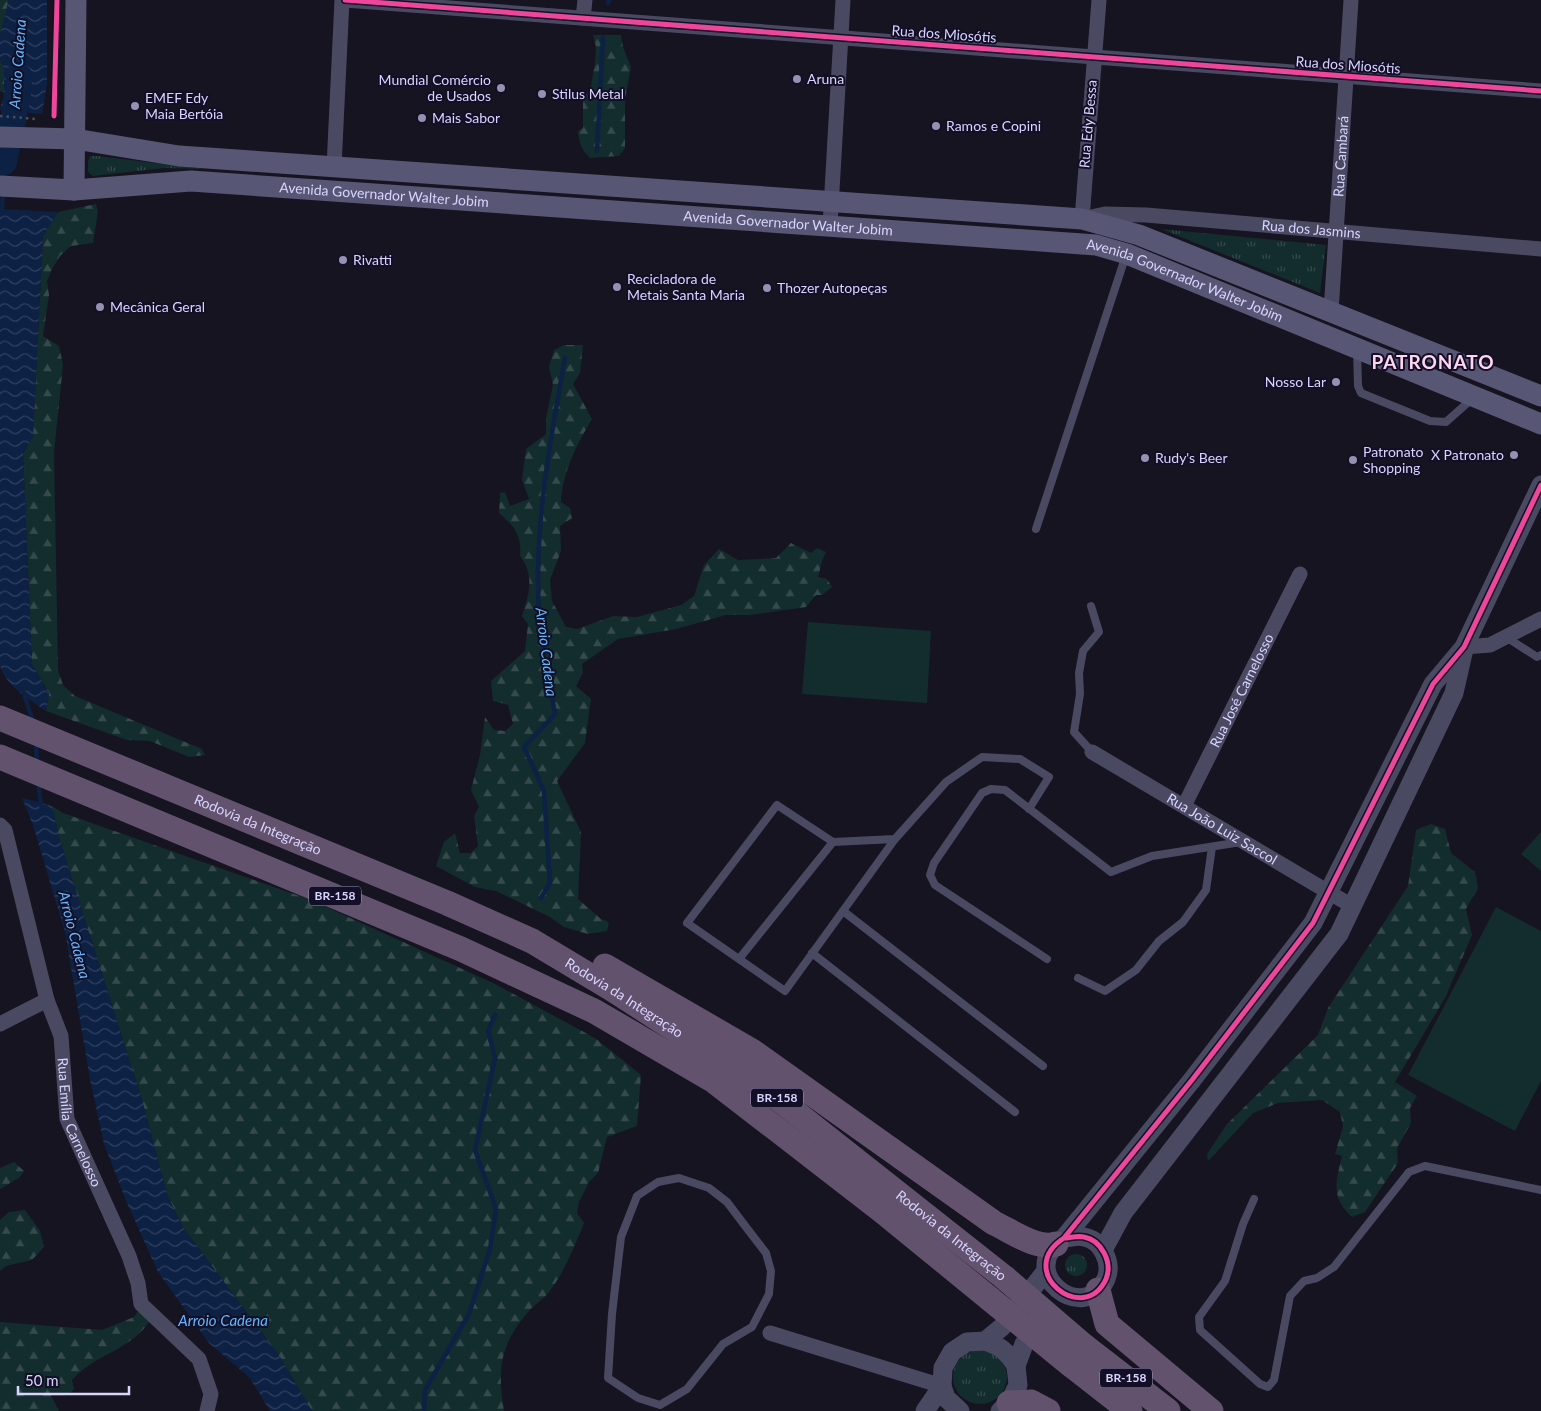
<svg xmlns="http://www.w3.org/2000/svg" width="1541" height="1411" viewBox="0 0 1541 1411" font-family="Lato,sans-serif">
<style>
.grass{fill:url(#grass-tufts)}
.forest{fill:url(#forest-firs)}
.garden{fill:#132c2d}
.water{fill:url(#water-waves)}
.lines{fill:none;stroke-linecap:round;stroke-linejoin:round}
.stream{stroke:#0d2144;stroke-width:4.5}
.river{stroke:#0d2144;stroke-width:26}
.path{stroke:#44505f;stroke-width:2.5;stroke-dasharray:2.5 4;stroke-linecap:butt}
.service{stroke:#4a4962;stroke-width:8}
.minor{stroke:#4a4962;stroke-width:15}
.tertiary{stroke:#4a4962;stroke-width:19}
.secondary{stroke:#575674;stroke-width:21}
.trunk{stroke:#62526e;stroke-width:25}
.trunk-bridge{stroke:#62526e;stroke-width:25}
.cycleway-casing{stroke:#130f26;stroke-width:8}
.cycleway{stroke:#ed469a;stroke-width:5}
.poi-dot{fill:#9591b1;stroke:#130f26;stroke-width:2}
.labels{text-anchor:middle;stroke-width:4;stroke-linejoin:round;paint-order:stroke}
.shield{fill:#130f26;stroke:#9e99be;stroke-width:1}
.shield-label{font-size:12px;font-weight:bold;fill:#d9d4ff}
.street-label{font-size:14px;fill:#d9d4ff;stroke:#130f26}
.poi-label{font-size:14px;fill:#d9d4ff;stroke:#130f26;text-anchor:start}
.water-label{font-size:15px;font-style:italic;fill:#62b6ff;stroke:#130f26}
.district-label{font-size:19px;font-weight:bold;letter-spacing:1px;fill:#ffd6f0;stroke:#130f26}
</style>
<defs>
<pattern id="grass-tufts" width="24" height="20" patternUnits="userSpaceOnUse" patternTransform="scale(1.25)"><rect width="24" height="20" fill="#132c2d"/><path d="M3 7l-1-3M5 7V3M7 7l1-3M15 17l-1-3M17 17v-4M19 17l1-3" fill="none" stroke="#354a4c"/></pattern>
<pattern id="forest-firs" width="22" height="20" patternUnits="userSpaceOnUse" patternTransform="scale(1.25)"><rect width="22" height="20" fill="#132c2d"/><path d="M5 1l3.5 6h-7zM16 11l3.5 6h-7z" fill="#354a4c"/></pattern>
<pattern id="water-waves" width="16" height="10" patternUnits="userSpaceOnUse" patternTransform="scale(1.25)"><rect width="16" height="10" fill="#0d2144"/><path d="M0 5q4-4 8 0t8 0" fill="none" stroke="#304060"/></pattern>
</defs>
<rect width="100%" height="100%" fill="#161421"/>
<g class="grass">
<polygon points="90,156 98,156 203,169 164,168 93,176 88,172 88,162"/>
<polygon points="1161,229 1326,245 1320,293"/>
<circle cx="1076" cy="1265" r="11"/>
<circle cx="980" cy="1377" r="27"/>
</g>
<g class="forest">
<polygon points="0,0 9,0 0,35"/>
<path d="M593,35H621L623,47L631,67L625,99V148L619,156L590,158C582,150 579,143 578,131L583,128V99L591,86L595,62L596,47Z"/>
<polygon points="0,59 4,69 4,93 0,91"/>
<polygon points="96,204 98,212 93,243 71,246 60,256 52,269 47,281 49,295 43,336 59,346 63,365 54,452 58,670 63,685 75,696 202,749 205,755 189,757 150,741 127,740 46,711 49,693 32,664 23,454 33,436 43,236 58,212"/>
<path d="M564,345H583L580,373L573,384L592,419C577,444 562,473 561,502L570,508L572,518L560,526L561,551L550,580L552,601L566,627L577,629L613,616L637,617L681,605L694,596L704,565L719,549L738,560L776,558L791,543L811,553L817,548L826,552L822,561L818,577L827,579L832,587L822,595H816L806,607L749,615H726L676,629L618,639L582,664L583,673L576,686L591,699L585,743L557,781L581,832L578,899L601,919L609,922L607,931L588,934L564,927L550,917L496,891L475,887L436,866L444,842L455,833L460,853H471L478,846L474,816L479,807L471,790L480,755L485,717L494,730L505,731L513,724L508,705L493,701L491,681L525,651L528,624L522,616C529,595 535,575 520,556C522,535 514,526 499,513L500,493L505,492L510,506L529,499L522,480L526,449L546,434V418L553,385L549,367L554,350Z"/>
<path d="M52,806L63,813L311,900L493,983L595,1038L641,1075L637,1126L607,1137L598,1173L589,1182L579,1202L577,1213L584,1223C574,1247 565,1271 549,1292C544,1299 535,1304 529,1311C500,1344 497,1369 504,1411H312L278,1354L182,1226L167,1194L142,1100L60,841Z"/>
<path d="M1431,824L1445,829L1451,853L1475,872L1478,888L1466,909L1472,935L1445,998L1395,1082L1417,1096L1410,1108L1411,1123L1397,1148L1398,1163L1365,1212L1352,1217C1330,1197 1336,1182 1342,1156L1335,1154L1343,1126L1340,1112L1322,1100L1278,1103L1253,1113L1208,1161L1207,1154L1227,1124L1318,1035L1328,1008L1408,886L1416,830Z"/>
<polygon points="14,1162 24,1171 19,1178 0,1189 0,1168"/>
<polygon points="25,1210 40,1231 44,1247 32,1260 6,1266 0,1271 0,1220 9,1212"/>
<path d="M139,1310L149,1322C129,1351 95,1354 72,1380L74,1389L68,1395L51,1396L59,1411H0V1322L102,1330L134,1317Z"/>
</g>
<g class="garden">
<polygon points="808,622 931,631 927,703 802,694"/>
<polygon points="1541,832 1541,871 1521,854"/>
<polygon points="1496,907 1541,931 1541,1081 1515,1131 1408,1075"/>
</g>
<g class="water">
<polygon points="9,0 47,0 47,84 42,114 0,110 4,93 4,69 0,59 0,35"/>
<path d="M0,209L58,212L43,236L33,436L23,454L32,664L49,694L46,711C29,699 7,687 0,666Z"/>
<polygon points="22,798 52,806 60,841 142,1100 167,1194 182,1226 278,1354 312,1411 270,1411 250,1378 209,1343 158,1272 127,1203 104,1144 90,1079 65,932 33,825"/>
</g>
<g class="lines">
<g class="stream">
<polyline points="608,3 609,0"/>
<polyline points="597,151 603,38"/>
<polyline points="3,181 4,162"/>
<polyline points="2,213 3,191"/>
<polyline points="23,691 33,722"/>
<polyline points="36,741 37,764"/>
<polyline points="38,781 41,806"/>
<path d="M541,898L550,883L544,791L524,747L555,714C550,686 543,656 540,627C532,536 549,447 565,358"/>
<polyline points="424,1411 425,1390 469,1314 490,1249 496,1209 475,1150 495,1058 488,1031 495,1015"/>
</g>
<polyline class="river" points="4,162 18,96 19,76"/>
<polyline class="path" points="0,116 36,119"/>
<g class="service">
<polyline points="1357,350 1358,386 1361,393 1430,421 1446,422 1473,398"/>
<polyline points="1036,529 1126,255"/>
<polyline points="1091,606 1099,632 1083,651 1079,673 1080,694 1074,732 1092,752"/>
<polyline points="1506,637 1537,657 1541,655"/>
<polyline points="895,839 833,842 777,805 687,923 785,991 895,839 946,782 982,757 1020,759 1049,777 1029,809"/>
<polyline points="843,911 1043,1066"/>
<polyline points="812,953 1015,1112"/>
<polyline points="739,959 833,842"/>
<polyline points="1047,959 935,885 930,875 934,863 982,793 991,789 1005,790 1111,872 1152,856 1241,842"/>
<polyline points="1078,978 1105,991 1136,970 1159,941 1183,922 1206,890 1212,847"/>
<polygon points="679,1178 709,1188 727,1202 749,1231 766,1253 771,1271 769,1294 752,1327 723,1344 687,1389 660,1405 638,1398 608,1378 612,1314 621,1237 637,1196 658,1182"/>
<polyline points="1254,1199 1243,1224 1225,1281 1199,1317 1200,1330 1260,1384 1268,1387 1274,1380 1290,1296 1304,1281 1317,1278 1334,1267 1409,1172 1425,1166 1541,1190"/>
</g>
<g class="minor">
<polyline points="345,0 1541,91"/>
<path id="s1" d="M1099,0L1082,219L1105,214L1146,215L1541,249"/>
<polyline points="583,18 585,0"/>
<polyline points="334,167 342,0"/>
<polyline points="830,225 843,0"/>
<path id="s2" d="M1331,312L1351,0"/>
<polyline points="1464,647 1490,645 1541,619"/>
<path id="s3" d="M1092,752L1352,906"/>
<path id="s4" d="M1184,806L1300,574"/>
<path id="s5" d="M0,825L5,830L47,1000L61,1036L67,1119L129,1256L138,1283L141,1304L199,1359L211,1394L207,1411"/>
<polyline points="0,1024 47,1000"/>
<polyline points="770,1333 942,1386"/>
</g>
<g class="tertiary">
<path d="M1064,1238C1070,1238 1078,1235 1084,1237C1101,1240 1113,1262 1106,1279C1084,1327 1013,1271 1064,1238L1192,1080L1313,923L1433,684L1464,647L1541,485"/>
<polyline points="1103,1250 1123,1213 1339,934 1454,693 1464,649"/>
<path d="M985,1341C1000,1346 1008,1352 1016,1366"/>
<polyline points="942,1386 946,1398 960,1411"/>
<polyline points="925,1411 942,1386 943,1368 952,1352 967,1342 985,1341 1002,1327 1046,1271"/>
<polyline points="1000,1411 1009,1403 1018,1385 1016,1366 1024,1344 1040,1324"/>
</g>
<g class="secondary">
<polyline points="0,137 75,139 179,156 1082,219 1139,235 1541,396"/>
<path id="s6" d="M0,186L74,190L191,181L1096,245L1127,254L1541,424"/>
<polyline points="74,190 76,0"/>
</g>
<g class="trunk">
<path id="s7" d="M0,718L447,903L532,941L612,989L762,1086L1005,1278"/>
<polyline points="0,757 461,949 594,1011 714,1081 881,1210 990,1299"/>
<path d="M605,966L752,1051L994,1223C1011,1231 1037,1250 1056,1244"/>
<polyline points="1098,1290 1107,1324 1211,1411"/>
<polyline points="1084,1346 1168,1411"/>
<polyline points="1071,1365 1130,1411"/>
<polyline points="1009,1403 1031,1402 1048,1411"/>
</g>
<g class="trunk-bridge">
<polyline points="1005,1278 1084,1346"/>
<polyline points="990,1299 1071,1365"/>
</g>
<defs>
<g id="cycleway">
<polyline points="345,0 1541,91"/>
<polyline points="54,116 57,0"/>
<path d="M1064,1238C1070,1238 1078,1235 1084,1237C1101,1240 1113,1262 1106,1279C1084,1327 1013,1271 1064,1238L1192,1080L1313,923L1433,684L1464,647L1541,485"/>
</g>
</defs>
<use href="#cycleway" class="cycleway-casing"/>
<use href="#cycleway" class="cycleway"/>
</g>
<g class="poi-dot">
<circle cx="797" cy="79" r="5"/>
<circle cx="501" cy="88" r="5"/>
<circle cx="542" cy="94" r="5"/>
<circle cx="135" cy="106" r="5"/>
<circle cx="422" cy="118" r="5"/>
<circle cx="936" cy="126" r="5"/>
<circle cx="343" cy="260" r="5"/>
<circle cx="617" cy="287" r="5"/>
<circle cx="767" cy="288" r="5"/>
<circle cx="100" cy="307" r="5"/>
<circle cx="1336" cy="382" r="5"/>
<circle cx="1514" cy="455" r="5"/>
<circle cx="1145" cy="458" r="5"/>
<circle cx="1353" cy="460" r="5"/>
</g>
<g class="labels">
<g class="shield">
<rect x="309" y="886.5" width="52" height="19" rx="4"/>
<rect x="751" y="1088.5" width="52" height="19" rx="4"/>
<rect x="1100" y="1368.5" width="52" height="19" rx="4"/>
</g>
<g class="shield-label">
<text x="335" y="900">BR-158</text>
<text x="777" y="1102">BR-158</text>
<text x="1126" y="1382">BR-158</text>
</g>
<g class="street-label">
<text transform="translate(944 34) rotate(4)" y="5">Rua dos Miosótis</text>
<text transform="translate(1348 65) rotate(4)" y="5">Rua dos Miosótis</text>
<text transform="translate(1088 124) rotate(-85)" y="5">Rua Edy Bessa</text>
<text dy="5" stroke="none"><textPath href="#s2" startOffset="156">Rua Cambará</textPath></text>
<text dy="5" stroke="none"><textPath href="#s6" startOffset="385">Avenida Governador Walter Jobim</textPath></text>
<text dy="5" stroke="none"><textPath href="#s6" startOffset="790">Avenida Governador Walter Jobim</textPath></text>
<text dy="5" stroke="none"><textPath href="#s1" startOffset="450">Rua dos Jasmins</textPath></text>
<text dy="5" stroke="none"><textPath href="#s6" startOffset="1194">Avenida Governador Walter Jobim</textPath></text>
<text dy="5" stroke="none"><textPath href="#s4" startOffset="129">Rua José Carnelosso</textPath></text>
<text dy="5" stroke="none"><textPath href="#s7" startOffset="279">Rodovia da Integração</textPath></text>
<text dy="5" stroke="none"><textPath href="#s3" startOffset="151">Rua João Luiz Saccol</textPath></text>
<text dy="5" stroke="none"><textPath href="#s7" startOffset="685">Rodovia da Integração</textPath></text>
<text dy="5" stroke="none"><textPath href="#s5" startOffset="310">Rua Emília Carnelosso</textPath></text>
<text dy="5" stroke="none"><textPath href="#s7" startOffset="1090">Rodovia da Integração</textPath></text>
</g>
<g class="poi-label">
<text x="807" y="84">Aruna</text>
<text x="491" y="85" text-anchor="end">Mundial Comércio<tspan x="491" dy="16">de Usados</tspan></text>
<text x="552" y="99">Stilus Metal</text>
<text x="145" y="103">EMEF Edy<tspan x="145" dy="16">Maia Bertóia</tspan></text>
<text x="432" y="123">Mais Sabor</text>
<text x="946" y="131">Ramos e Copini</text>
<text x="353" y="265">Rivatti</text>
<text x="627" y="284">Recicladora de<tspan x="627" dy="16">Metais Santa Maria</tspan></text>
<text x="777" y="293">Thozer Autopeças</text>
<text x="110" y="312">Mecânica Geral</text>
<text x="1326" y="387" text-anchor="end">Nosso Lar</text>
<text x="1363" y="457">Patronato<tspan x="1363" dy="16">Shopping</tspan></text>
<text x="1504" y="460" text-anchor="end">X Patronato</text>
<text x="1155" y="463">Rudy's Beer</text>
</g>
<g class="water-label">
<text transform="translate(18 64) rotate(-86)" y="5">Arroio Cadena</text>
<text transform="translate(546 652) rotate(83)" y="5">Arroio Cadena</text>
<text transform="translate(74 935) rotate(76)" y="5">Arroio Cadena</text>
<text x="223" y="1326">Arroio Cadena</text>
</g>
<g class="district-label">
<text x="1433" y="369">PATRONATO</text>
</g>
</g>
<path d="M18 1386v8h111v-8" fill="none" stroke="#d9d4ff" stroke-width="2.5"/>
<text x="25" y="1386" font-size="15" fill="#d9d4ff" stroke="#130f26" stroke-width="4" paint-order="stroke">50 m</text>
</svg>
